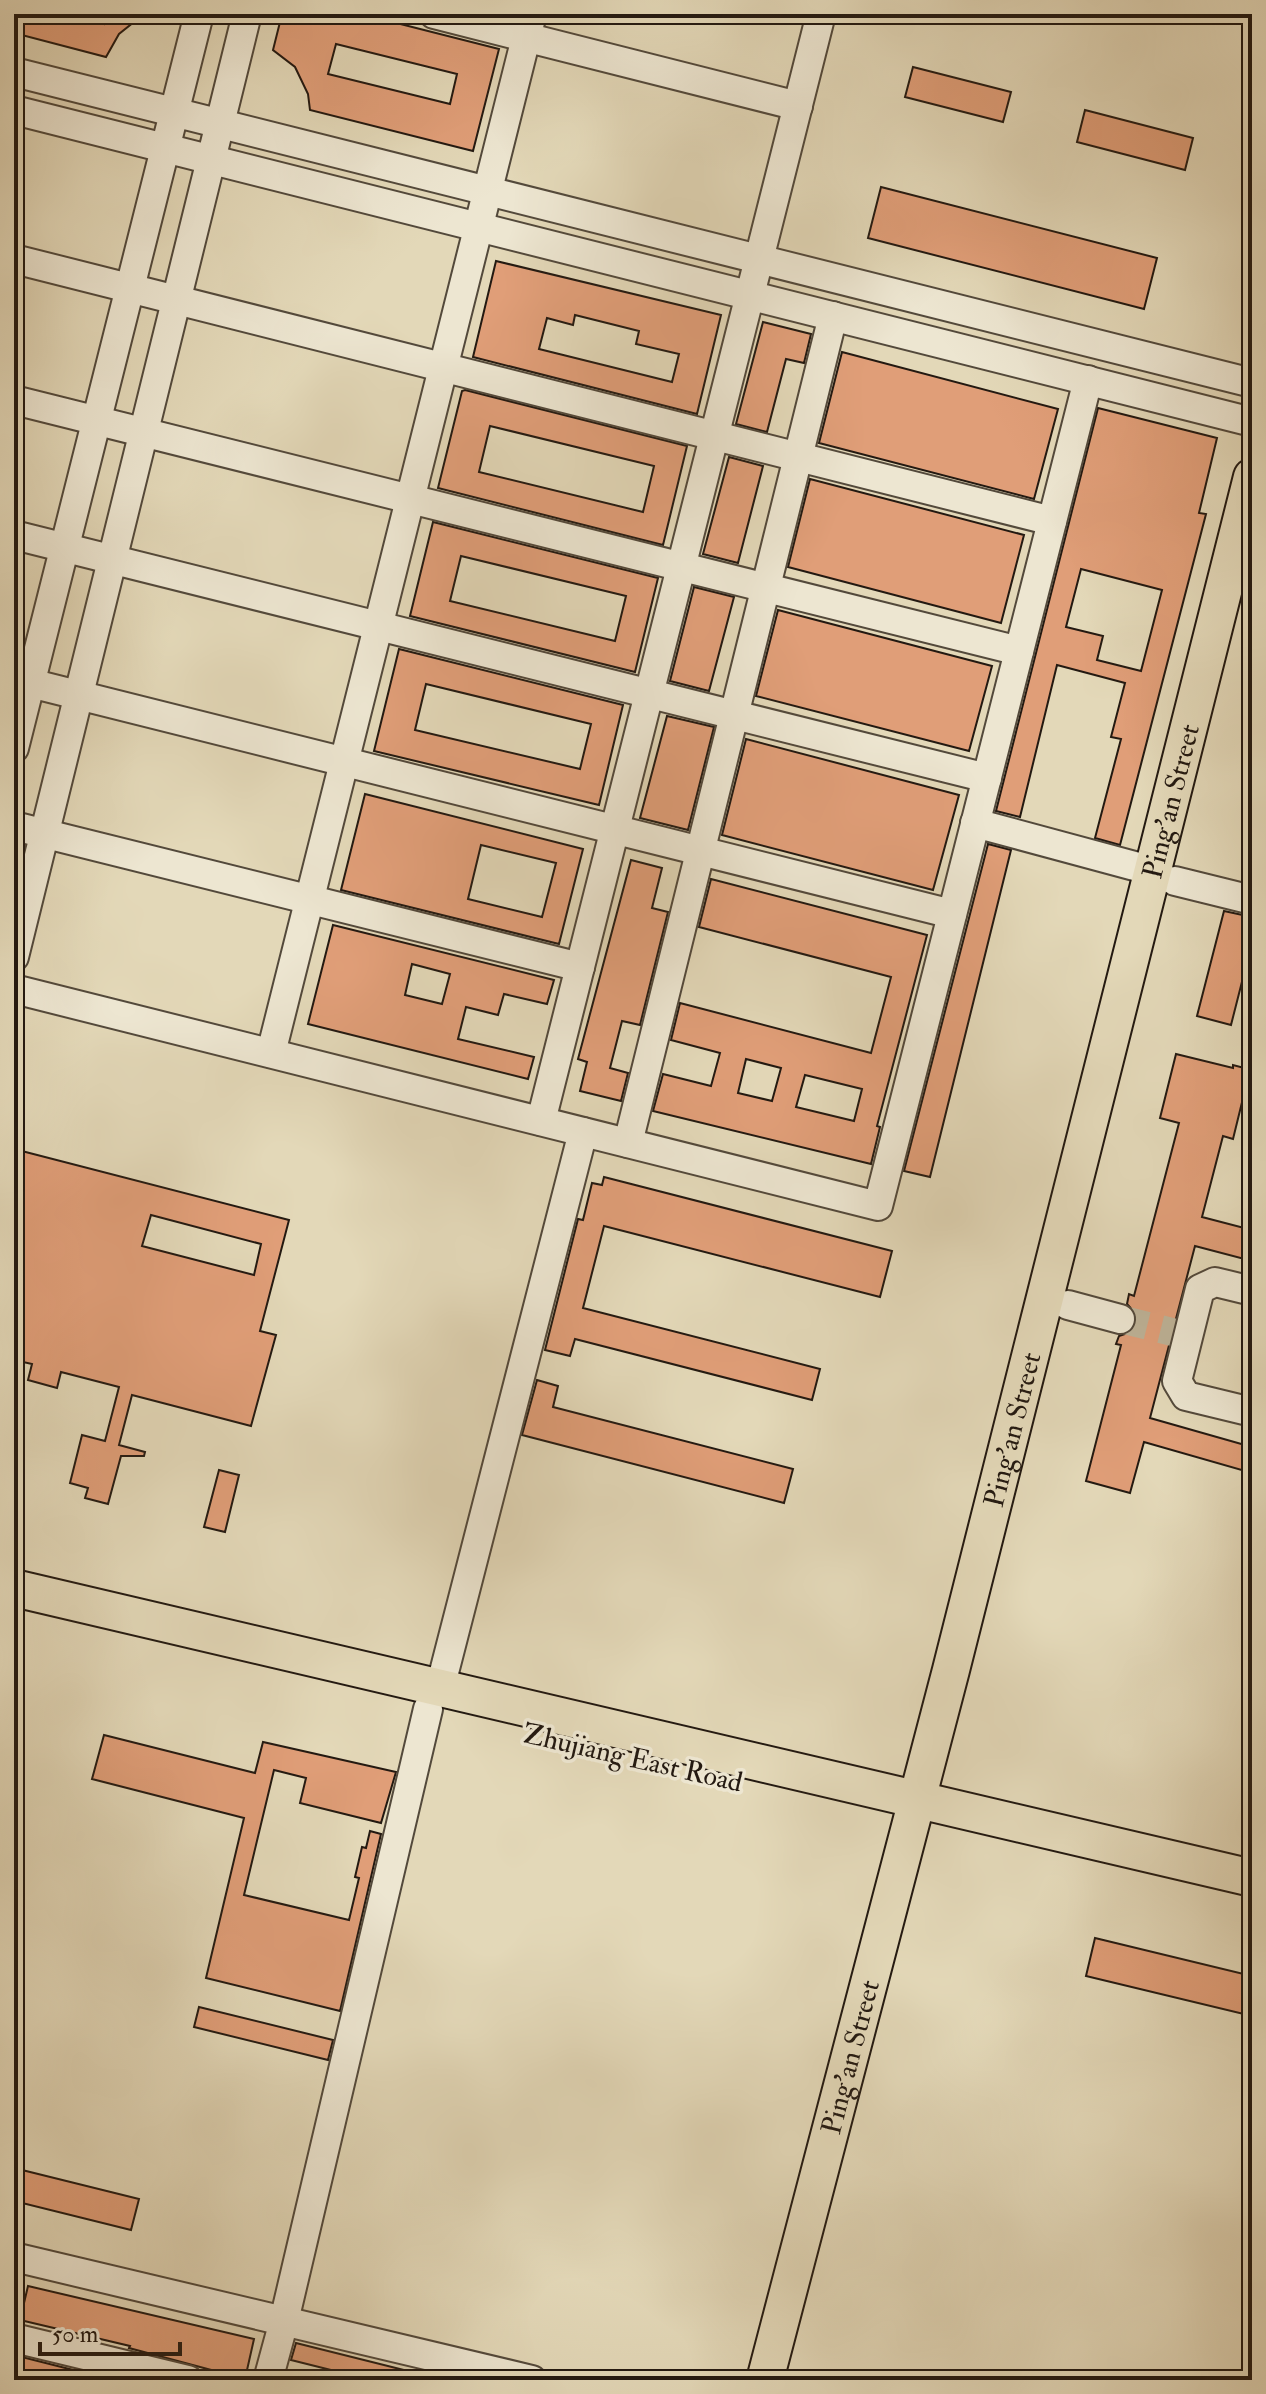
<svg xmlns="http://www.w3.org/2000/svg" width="1266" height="2394" viewBox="0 0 1266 2394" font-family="'IM FELL Double Pica',serif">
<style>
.building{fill:#e09e78;stroke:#231911;stroke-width:2;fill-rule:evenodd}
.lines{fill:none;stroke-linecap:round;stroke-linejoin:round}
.minor-tunnel{stroke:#bdb297;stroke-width:28;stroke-dasharray:28 14;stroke-linecap:butt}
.minor-casing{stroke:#53493b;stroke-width:32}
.major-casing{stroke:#231911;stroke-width:40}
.minor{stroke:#ede6d1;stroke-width:28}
.major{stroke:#e3d8b8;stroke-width:36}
.labels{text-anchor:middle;stroke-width:7;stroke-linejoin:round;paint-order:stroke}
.street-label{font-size:28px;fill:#231911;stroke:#ede6d1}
</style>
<rect width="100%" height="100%" fill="#e3d8b8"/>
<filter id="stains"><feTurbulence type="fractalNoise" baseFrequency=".0025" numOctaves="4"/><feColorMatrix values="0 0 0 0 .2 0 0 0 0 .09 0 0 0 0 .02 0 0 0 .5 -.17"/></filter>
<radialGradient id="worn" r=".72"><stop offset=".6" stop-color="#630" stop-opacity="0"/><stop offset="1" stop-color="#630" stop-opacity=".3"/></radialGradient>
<g class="building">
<polygon points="14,14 64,14 104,24 106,14 144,14 119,34 106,57 14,33"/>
<path d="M282,14H361L499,49L473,151L310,110L308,94L295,67L273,50ZM336,44L457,74L450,104L328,74Z"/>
<polygon points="913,67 1011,92 1003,122 905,97"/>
<polygon points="1085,110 1193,138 1185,170 1077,142"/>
<polygon points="881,187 1157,258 1144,309 868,238"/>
<path d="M496,261L721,315L697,414L473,357ZM575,315L639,331L636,344L679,354L672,382L539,349L547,318L573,325Z"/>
<polygon points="763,322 811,334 804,363 786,359 767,432 736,424"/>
<polygon points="842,352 1058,409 1034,499 819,443"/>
<path d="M465,390L687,446L663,545L438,488L462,391ZM490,426L654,466L643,512L479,472Z"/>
<path d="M1098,408L1217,438L1199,513L1206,514L1120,845L1095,838L1121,739L1111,737L1125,683L1057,665L1020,817L996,811ZM1081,569L1162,590L1141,671L1097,660L1103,636L1066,627Z"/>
<polygon points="729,457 763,466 738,563 703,554"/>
<polygon points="810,479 1024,535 1001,623 788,567"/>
<path d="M433,522L658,578L635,672L410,616ZM461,556L626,596L615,641L450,601Z"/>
<polygon points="694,587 734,597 709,691 670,681"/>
<polygon points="778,610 992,666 969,751 756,696"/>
<path d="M399,649L623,705L599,805L374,751ZM426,684L591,724L580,769L415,730Z"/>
<polygon points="667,716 714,727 688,830 640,818"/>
<polygon points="746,739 959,795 933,890 722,835"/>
<path d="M365,794L583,849L559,944L341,890ZM481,845L556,863L542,917L468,899Z"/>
<polygon points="988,844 1011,850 930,1177 904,1171"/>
<polygon points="631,860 662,868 652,908 668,912 640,1025 622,1021 610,1068 628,1073 621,1101 580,1091 587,1062 578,1059"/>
<path d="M711,879L927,935L877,1126L880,1127L871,1164L653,1111L663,1074L711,1086L720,1053L671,1040L680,1003L871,1053L891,977L699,927ZM746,1059L781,1068L772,1101L738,1093ZM805,1075L862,1089L854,1121L796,1107Z"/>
<polygon points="1224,911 1252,917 1252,957 1250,967 1246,966 1231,1025 1197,1016"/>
<path d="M333,925L554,980L547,1004L504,994L498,1015L466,1007L458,1039L534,1057L528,1079L308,1024ZM412,964L450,974L442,1004L405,995Z"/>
<polygon points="1176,1054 1233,1068 1233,1065 1252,1070 1250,1086 1246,1086 1233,1139 1223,1136 1202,1217 1252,1230 1252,1261 1195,1246 1150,1418 1252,1447 1252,1473 1144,1442 1130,1493 1086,1481 1121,1345 1116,1344 1119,1336 1131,1332 1137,1323 1136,1314 1127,1304 1129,1294 1134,1296 1179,1123 1160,1118"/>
<path d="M14,1149L289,1220L260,1331L276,1335L251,1426L132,1395L119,1445L145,1452L144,1456H121L108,1504L85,1498L88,1488L70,1483L82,1435L105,1441L119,1387L61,1372L57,1388L28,1380L32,1364L14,1360ZM151,1215L261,1244L254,1275L142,1246Z"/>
<polygon points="604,1177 892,1251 880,1297 604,1226 583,1308 820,1369 812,1400 575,1339 570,1356 545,1350 578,1219 583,1220 592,1183 602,1185"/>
<polygon points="537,1380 558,1386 553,1407 793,1469 784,1503 522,1435"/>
<polygon points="219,1470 239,1475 225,1532 204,1527"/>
<polygon points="104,1735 255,1773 263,1742 396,1772 381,1823 300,1803 306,1778 274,1770 244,1895 349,1920 359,1878 355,1877 362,1847 366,1848 370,1831 381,1834 340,2011 206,1978 244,1818 92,1779"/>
<polygon points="1095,1938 1252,1976 1252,2016 1086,1976"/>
<polygon points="199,2007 333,2040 328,2060 194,2027"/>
<polygon points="14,2168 139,2199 131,2230 14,2201"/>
<polygon points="28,2286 254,2339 245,2379 129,2348 130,2346 20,2320"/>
<polygon points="296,2343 424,2375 424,2380 346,2380 347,2374 291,2360"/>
<polygon points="14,2355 105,2378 105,2380 14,2380"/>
</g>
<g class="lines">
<polyline class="minor-tunnel" points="1120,1319 1176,1333"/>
<defs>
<g id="minor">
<polyline points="434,14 798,106"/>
<polyline points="14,72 1252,383"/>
<polyline points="14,110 1252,422"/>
<polyline points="14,259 1052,521"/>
<polyline points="14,400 1019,651"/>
<polyline points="14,535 987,778"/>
<polyline points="14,679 952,914"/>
<polyline points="14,748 199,14"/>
<polyline points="975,823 1153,871"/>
<polyline points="14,826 580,967"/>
<polyline points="1175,881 1252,900"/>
<polyline points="14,957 247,14"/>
<polyline points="14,989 878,1206 1088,380"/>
<polyline points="271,1053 532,14"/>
<polyline points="541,1121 821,14"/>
<polyline points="628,1143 833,316"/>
<polyline points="1252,1291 1215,1282 1200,1289 1177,1381 1186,1396 1252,1412"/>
<polyline points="1068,1305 1120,1319"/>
<polyline points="440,1688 583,1132"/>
<polyline points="14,2257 532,2380"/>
<polyline points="14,2338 188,2380"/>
<polyline points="268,2380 284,2321 428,1709"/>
</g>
<g id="major">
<polyline points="14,1588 1252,1878"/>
<path id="s1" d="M765,2380L951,1670L1252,477"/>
</g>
</defs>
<use href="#minor" class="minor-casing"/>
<use href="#major" class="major-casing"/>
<use href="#minor" class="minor"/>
<use href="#major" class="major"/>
</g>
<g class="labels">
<g class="street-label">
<text dy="10" stroke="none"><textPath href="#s1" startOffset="1630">Ping'an Street</textPath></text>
<text dy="10" stroke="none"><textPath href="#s1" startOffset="982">Ping'an Street</textPath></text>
<text transform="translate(633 1757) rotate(13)" y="10">Zhujiang East Road</text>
<text dy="10" stroke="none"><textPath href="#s1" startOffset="334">Ping'an Street</textPath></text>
</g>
</g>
<rect width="1266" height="2394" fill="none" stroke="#e3d8b8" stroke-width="48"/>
<rect x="16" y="16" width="1234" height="2362" fill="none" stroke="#231911" stroke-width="4"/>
<rect x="24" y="24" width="1218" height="2346" fill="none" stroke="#231911" stroke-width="2"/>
<path d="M40 2342v12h140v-12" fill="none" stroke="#231911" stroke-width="4"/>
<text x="52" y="2342" font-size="24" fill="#231911" stroke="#ede6d1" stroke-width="6" paint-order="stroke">50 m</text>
<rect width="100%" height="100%" filter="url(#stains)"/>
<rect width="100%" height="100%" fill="url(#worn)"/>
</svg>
